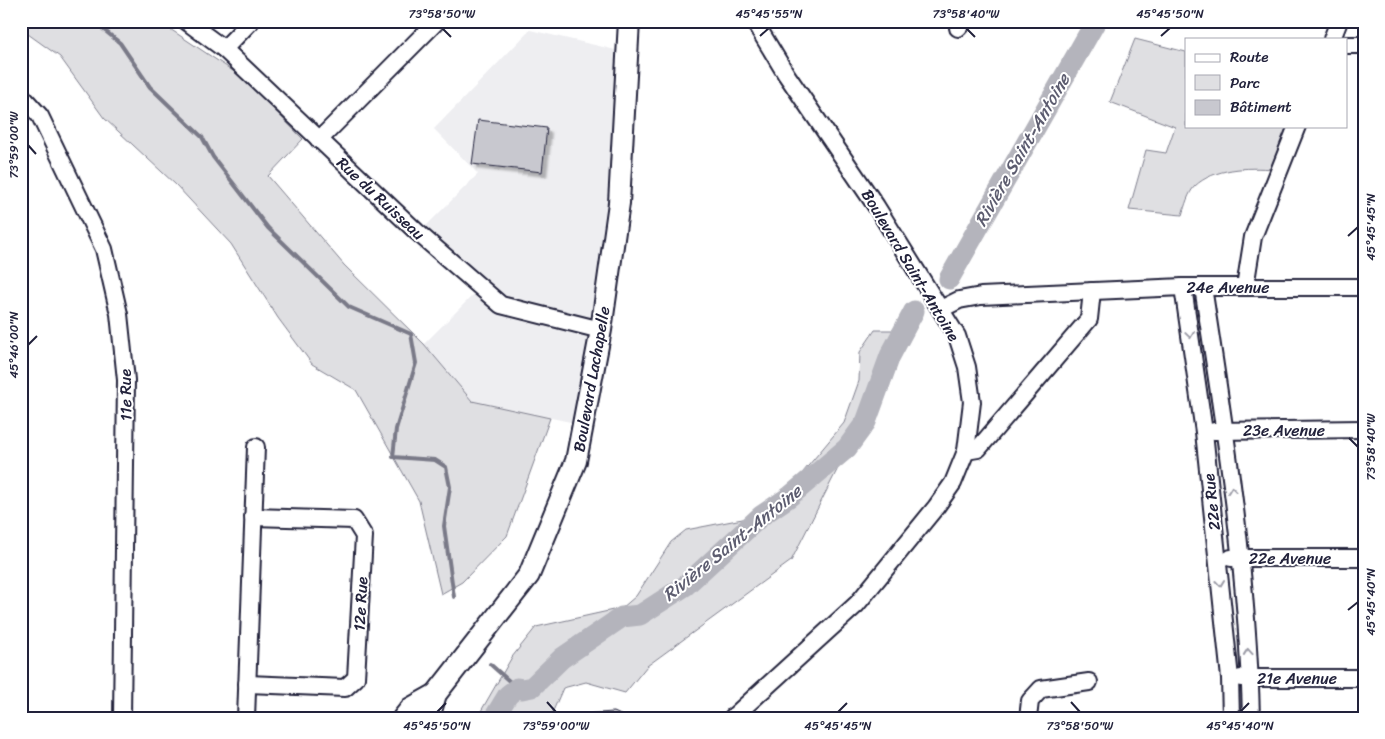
<svg xmlns="http://www.w3.org/2000/svg" width="1385" height="739" viewBox="0 0 1385 739" font-family="Sriracha,sans-serif">
<style>
.built{fill:#eeeef1}
.green{fill:#dfdfe2;stroke:#80808e}
.lines{fill:none;stroke-linecap:round;stroke-linejoin:round}
.stream{stroke:#7a7a88;stroke-width:4}
.river{stroke:#b4b4bc;stroke-width:21}
.building{fill:#c8c8cf;stroke:#22223b;filter:url(#shadow)}
.minor-casing{stroke:#22223b;stroke-width:20}
.major-casing{stroke:#22223b;stroke-width:24}
.minor{stroke:#fff;stroke-width:16}
.major{stroke:#fff;stroke-width:20}
.oneway{stroke:#9c9ca7}
.ticks{fill:none;stroke:#22223b;stroke-width:2}
.labels{text-anchor:middle;stroke-width:4;stroke-linejoin:round;paint-order:stroke}
.street-label{font-size:16px;fill:#22223b;stroke:#fff}
.water-label{font-size:18px;font-style:italic;fill:#5c5c6f;stroke:#fff}
.neatline{fill:none;stroke:#22223b;stroke-width:2}
.ticks-label{font-size:12px;text-anchor:middle;fill:#22223b}
</style>
<defs>
<filter id="shadow"><feDropShadow dx="4.5" dy="4.5" stdDeviation="1" flood-color="#0004"/></filter>
</defs>
<rect width="100%" height="100%" fill="#fff"/>
<filter id="ink" filterUnits="userSpaceOnUse"><feTurbulence type="fractalNoise" baseFrequency=".02" numOctaves="2"/><feDisplacementMap in="SourceGraphic" scale="10" xChannelSelector="R" yChannelSelector="G"/><feConvolveMatrix kernelMatrix="1 2 1 2 8 2 1 2 1" color-interpolation-filters="sRGB"/></filter>
<g filter="url(#ink)">
<polygon class="built" points="530,30 633,54 589,393 575,423 472,401 424,344 480,288 421,231 478,174 434,129"/>
<g class="green">
<polygon points="21,21 158,21 242,77 303,139 268,176 344,265 424,344 472,401 550,418 507,536 462,582 441,594 419,501 356,390 312,364 278,318 231,244 176,185 104,118 60,57 21,29"/>
<path d="M1135,39L1186,52V126H1289L1273,169C1248,167 1214,168 1195,186C1188,193 1185,206 1182,215L1129,210L1146,150L1166,153L1175,127L1110,102Z"/>
<polygon points="875,330 898,330 871,403 791,561 647,666 625,693 586,682 563,688 550,718 477,718 512,657 536,627 622,608 636,596 671,542 686,530 768,514 844,423 859,381 860,352"/>
</g>
<g class="lines">
<g class="stream">
<polyline points="93,21 120,43 150,87 202,137 213,157 268,228 349,307 411,334 416,363 396,429 393,457 435,460 446,467 450,487 444,526 454,597"/>
<polyline points="490,664 517,688"/>
</g>
<g class="river">
<polyline points="949,279 1096,21"/>
<polyline points="494,718 508,695 517,688 522,689 532,687 562,658 622,617 640,615 685,586 761,516 789,497 847,448 866,422 890,356 914,311"/>
</g>
</g>
<g class="building">
<polygon points="478,120 547,128 542,172 472,164"/>
<polygon points="614,712 627,718 567,718 567,715"/>
</g>
<g class="lines">
<defs>
<g id="minor">
<polyline points="186,21 224,49 417,232 501,305 601,330"/>
<polyline points="958,28 964,21"/>
<polyline points="1332,39 1339,21"/>
<polyline points="1346,45 1364,45"/>
<polyline points="224,49 251,21"/>
<polyline points="21,95 40,116 104,249 119,314 126,380 122,718"/>
<polyline points="319,140 437,21"/>
<polyline points="1183,287 1204,432 1230,678 1231,718"/>
<path d="M1203,287C1225,430 1248,573 1251,718"/>
<polyline points="1245,287 1253,237 1297,126"/>
<polyline points="941,309 959,300 981,296 1183,287 1364,287"/>
<polyline points="1214,431 1364,429"/>
<polyline points="966,451 978,449 1089,319 1092,291"/>
<polyline points="1231,558 1364,558"/>
<polyline points="1241,678 1364,678"/>
<polyline points="247,684 345,688 356,678 364,536 354,520 253,517"/>
<polyline points="246,718 256,447"/>
<polyline points="732,718 857,604 936,507 953,483 966,451 972,402 967,367 957,336 876,206 786,74 754,21"/>
<polyline points="1028,718 1030,701 1041,689 1089,682"/>
</g>
<g id="major">
<polyline points="403,718 411,708 436,694"/>
<polyline points="429,718 436,694 529,575 576,461 601,330 619,203 629,21"/>
</g>
</defs>
<use href="#minor" class="minor-casing"/>
<use href="#major" class="major-casing"/>
<use href="#minor" class="minor"/>
<use href="#major" class="major"/>
</g>
<defs><path id="oneway-chevron" d="M-2-3.5L2.5 0L-2 3.5" fill="none" stroke-width="1.6" stroke-linecap="round" stroke-linejoin="round" transform="scale(1.25)"/></defs>
<g class="oneway">
<use href="#oneway-chevron" transform="translate(1190 335) rotate(82)"/>
<use href="#oneway-chevron" transform="translate(1232 490) rotate(-97)"/>
<use href="#oneway-chevron" transform="translate(1220 583) rotate(84)"/>
<use href="#oneway-chevron" transform="translate(1248 652) rotate(-95)"/>
</g>
</g>
<path class="ticks" d="M442,28L451,37M966,28L975,37M760,36L769,28M1161,36L1170,28M28,145L36,154M1348,236L1358,227M28,345L37,336M1349,438L1358,447M1348,610L1358,602M547,702L556,712M1071,702L1080,712M437,712L446,703M838,712L847,703M1240,712L1249,703"/>
<g class="labels">
<g class="street-label">
<text transform="translate(381 198) rotate(43)" y="6">Rue du Ruisseau</text>
<text transform="translate(911 265) rotate(59)" y="6">Boulevard Saint-Antoine</text>
<text x="1228" y="293">24e Avenue</text>
<text transform="translate(591 379) rotate(-80)" y="6">Boulevard Lachapelle</text>
<text transform="translate(125 395) rotate(-91)" y="6">11e Rue</text>
<text x="1284" y="436">23e Avenue</text>
<text transform="translate(1211 502) rotate(-96)" y="6">22e Rue</text>
<text x="1290" y="564">22e Avenue</text>
<text transform="translate(360 604) rotate(-87)" y="6">12e Rue</text>
<text x="1297" y="684">21e Avenue</text>
</g>
<g class="water-label">
<text transform="translate(1022 150) rotate(-60)" y="6">Rivière Saint-Antoine</text>
<text transform="translate(732 543) rotate(-39)" y="6">Rivière Saint-Antoine</text>
</g>
</g>
<rect width="1385" height="739" fill="none" stroke="#fff" stroke-width="55"/>
<rect x="1185" y="38" width="162" height="90" fill="#ffffff" stroke="#a7a7b1"/>
<rect x="1195" y="54" width="25" height="8" fill="#ffffff" stroke="#a7a7b1"/>
<text x="1230" y="62" font-size="15" fill="#22223b">Route</text>
<rect x="1195" y="75" width="25" height="15" fill="#dfdfe2" stroke="#a7a7b1"/>
<text x="1230" y="88" font-size="15" fill="#22223b">Parc</text>
<rect x="1195" y="100" width="25" height="15" fill="#c8c8cf" stroke="#a7a7b1"/>
<text x="1230" y="112" font-size="15" fill="#22223b">Bâtiment</text>
<rect x="28" y="28" width="1330" height="684" class="neatline"/>
<g class="ticks-label">
<text x="442" y="18">73°58'50"W</text>
<text x="769" y="18">45°45'55"N</text>
<text x="966" y="18">73°58'40"W</text>
<text x="1170" y="18">45°45'50"N</text>
<text transform="translate(14 145) rotate(-90)" y="4">73°59'00"W</text>
<text transform="translate(1371 227) rotate(-90)" y="4">45°45'45"N</text>
<text transform="translate(14 345) rotate(-90)" y="4">45°46'00"N</text>
<text transform="translate(1371 447) rotate(-90)" y="4">73°58'40"W</text>
<text transform="translate(1371 602) rotate(-90)" y="4">45°45'40"N</text>
<text x="437" y="730">45°45'50"N</text>
<text x="556" y="730">73°59'00"W</text>
<text x="838" y="730">45°45'45"N</text>
<text x="1080" y="730">73°58'50"W</text>
<text x="1240" y="730">45°45'40"N</text>
</g>
</svg>
